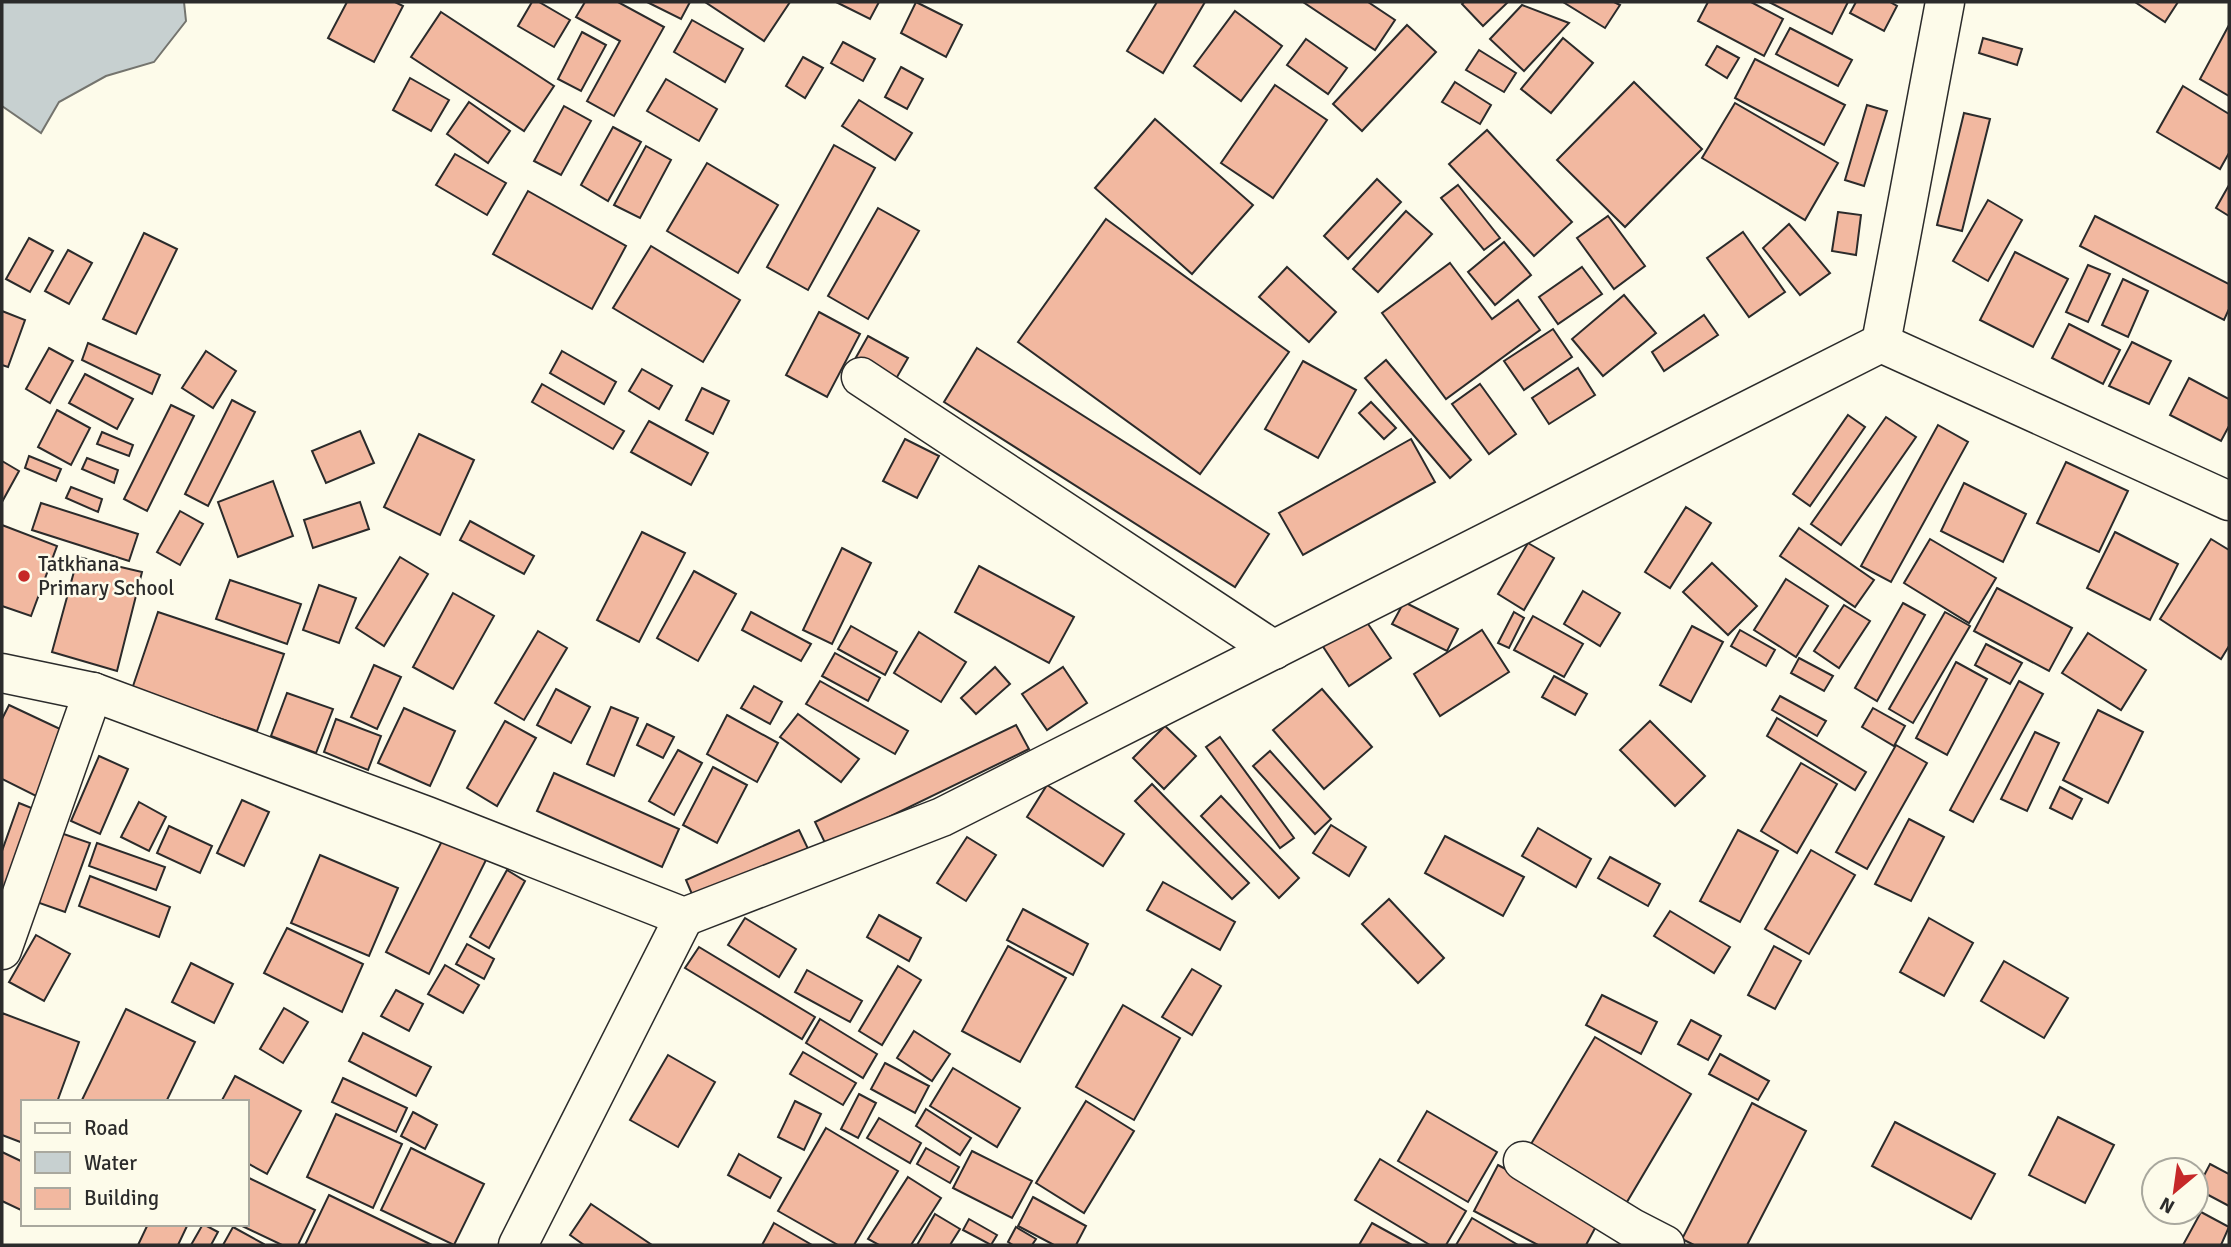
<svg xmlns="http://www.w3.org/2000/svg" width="2231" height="1247" viewBox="0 0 2231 1247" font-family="Signika,sans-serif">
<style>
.water{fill:#c7d0d0;stroke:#74746e;stroke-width:2}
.building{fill:#f2b8a0;stroke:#2b2b2b;stroke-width:2}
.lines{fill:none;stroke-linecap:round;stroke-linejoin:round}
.minor-casing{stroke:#2b2b2b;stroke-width:41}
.minor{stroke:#fdfbea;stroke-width:38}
.poi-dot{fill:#c62828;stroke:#fdfbea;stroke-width:2.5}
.labels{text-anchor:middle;stroke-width:5;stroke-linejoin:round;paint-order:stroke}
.poi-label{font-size:21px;fill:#2b2b2b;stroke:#fdfbea;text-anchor:start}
</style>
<rect width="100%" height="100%" fill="#fdfbea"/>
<polygon class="water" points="2,2 184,2 186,21 154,62 106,76 59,102 41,133 2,106"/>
<g class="building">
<polygon points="347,2 395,2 403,6 374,62 328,38"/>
<polygon points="532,2 539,2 570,20 554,47 518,26"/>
<polygon points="585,2 618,2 664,27 614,116 587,101 620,41 576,17"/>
<polygon points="647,2 690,2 681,19"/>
<polygon points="705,2 790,2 764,41"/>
<polygon points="836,2 879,2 870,19"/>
<polygon points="916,2 962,25 946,57 901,33"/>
<polygon points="1157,2 1205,2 1163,73 1127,51"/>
<polygon points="1303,2 1368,2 1395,20 1375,50"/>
<polygon points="1464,2 1508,2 1483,26 1462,4"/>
<polygon points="1563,2 1614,2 1620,5 1605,28"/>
<polygon points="1708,2 1751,2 1783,19 1764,56 1698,21"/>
<polygon points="1769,2 1848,2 1832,34"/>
<polygon points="1856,2 1890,2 1897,6 1884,31 1850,13"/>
<polygon points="2135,2 2178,2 2165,22"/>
<polygon points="1522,5 1569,23 1524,71 1490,39"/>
<polygon points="1235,11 1282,46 1241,101 1194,66"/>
<polygon points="441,12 554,86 524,131 411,57"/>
<polygon points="692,20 743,49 725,82 674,52"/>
<polygon points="1407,25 1436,52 1362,131 1333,104"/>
<polygon points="2229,25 2229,96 2200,79"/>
<polygon points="1790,28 1852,60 1838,86 1776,54"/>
<polygon points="582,32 606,45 581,91 558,79"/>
<polygon points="1563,38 1593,63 1551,113 1521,89"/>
<polygon points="1983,38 2022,49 2017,65 1979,53"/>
<polygon points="1306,39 1347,68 1328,94 1287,65"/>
<polygon points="843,42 875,59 863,81 831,63"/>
<polygon points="1717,46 1739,58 1727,78 1706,65"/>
<polygon points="1479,50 1516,73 1504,92 1466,70"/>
<polygon points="803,57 823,68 805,98 786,86"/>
<polygon points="1755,59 1845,105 1824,145 1735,98"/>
<polygon points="901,67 923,79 907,109 885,97"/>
<polygon points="410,78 449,100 431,131 393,110"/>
<polygon points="666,79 717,109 699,141 647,111"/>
<polygon points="1455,82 1491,105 1480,124 1442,102"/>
<polygon points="1634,82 1702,149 1625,227 1557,160"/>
<polygon points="1275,85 1327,120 1273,198 1221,163"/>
<polygon points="2183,86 2229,114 2229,153 2220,169 2157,132"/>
<polygon points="859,100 912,133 895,160 842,126"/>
<polygon points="469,102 510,131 488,163 447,134"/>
<polygon points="1735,103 1838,163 1805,220 1702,158"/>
<polygon points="1867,105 1887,111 1864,186 1845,180"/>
<polygon points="564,106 591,121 561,175 534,161"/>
<polygon points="1964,113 1990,119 1962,231 1937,225"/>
<polygon points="1155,119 1253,205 1192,274 1095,188"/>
<polygon points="613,127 641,142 608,201 581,185"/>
<polygon points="1487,130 1572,222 1534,256 1449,164"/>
<polygon points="834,145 875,168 808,290 767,267"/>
<polygon points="646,146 671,160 640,218 614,205"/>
<polygon points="455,154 506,183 487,215 436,185"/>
<polygon points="707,163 778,205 738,273 667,231"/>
<polygon points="1377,179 1401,202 1348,259 1324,236"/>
<polygon points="1458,185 1500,238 1484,250 1441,198"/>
<polygon points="2229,185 2229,216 2216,208"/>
<polygon points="528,191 626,246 592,309 493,254"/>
<polygon points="1988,200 2022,220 1988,281 1953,261"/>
<polygon points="878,208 919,231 868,319 828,296"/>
<polygon points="1406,211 1432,234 1378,292 1353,269"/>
<polygon points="1838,212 1861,215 1856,255 1832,251"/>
<polygon points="1608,216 1645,266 1614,289 1577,238"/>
<polygon points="2095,216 2229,284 2229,309 2224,320 2080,246"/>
<polygon points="1106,219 1289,352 1200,474 1018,342"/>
<polygon points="1789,224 1830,273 1800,295 1763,248"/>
<polygon points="1743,232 1785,292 1749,317 1707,258"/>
<polygon points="144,233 177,249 136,334 103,319"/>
<polygon points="29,238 53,251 30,292 6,279"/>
<polygon points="1504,242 1531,275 1495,305 1468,272"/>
<polygon points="651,246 740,300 703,362 613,308"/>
<polygon points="68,250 92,263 69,304 45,291"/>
<polygon points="2015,252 2068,279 2033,347 1980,320"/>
<polygon points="1450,263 1492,319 1518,300 1540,330 1446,399 1382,313"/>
<polygon points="2088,265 2110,274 2088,322 2066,312"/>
<polygon points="1287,267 1336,312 1309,342 1259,297"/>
<polygon points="1582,267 1602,294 1558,324 1539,297"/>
<polygon points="2123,279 2148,291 2128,337 2102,325"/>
<polygon points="1624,295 1656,333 1603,376 1572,339"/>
<polygon points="2,311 25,320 8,367 2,365"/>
<polygon points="819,312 860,334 827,397 786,375"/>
<polygon points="1704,315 1718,335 1664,371 1652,352"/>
<polygon points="2069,324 2120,350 2103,384 2052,358"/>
<polygon points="1553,329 1572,357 1524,390 1504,361"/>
<polygon points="868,336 908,358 893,384 854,361"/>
<polygon points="2132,342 2171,361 2149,404 2109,386"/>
<polygon points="88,343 160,375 152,394 82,360"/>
<polygon points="49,348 73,361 50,403 26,389"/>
<polygon points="977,348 1269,534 1235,587 944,402"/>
<polygon points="206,351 236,371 213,408 182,388"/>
<polygon points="562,351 616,382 604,404 550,373"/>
<polygon points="1386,360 1471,460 1450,478 1365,378"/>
<polygon points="1303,361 1356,390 1318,458 1265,429"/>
<polygon points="1578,368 1595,395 1549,424 1532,398"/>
<polygon points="642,369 672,386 659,409 629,391"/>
<polygon points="85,374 133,399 117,429 69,403"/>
<polygon points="2189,378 2229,399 2229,426 2221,441 2170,415"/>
<polygon points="542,384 624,431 613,449 532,402"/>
<polygon points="1480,384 1516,434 1489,454 1452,404"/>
<polygon points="702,388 729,401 713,434 686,420"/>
<polygon points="232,400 255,412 208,506 185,494"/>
<polygon points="1371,402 1396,428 1384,439 1359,413"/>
<polygon points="171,405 194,416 147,511 124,499"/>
<polygon points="57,410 90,428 71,465 38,447"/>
<polygon points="1848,415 1865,427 1810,506 1793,494"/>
<polygon points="1886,417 1916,437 1841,545 1811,524"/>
<polygon points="649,421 708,453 691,485 631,452"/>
<polygon points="1938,425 1968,442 1891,582 1861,566"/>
<polygon points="360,431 374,463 326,483 312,451"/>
<polygon points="102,432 133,445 129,456 97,444"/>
<polygon points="419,434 474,460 440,535 384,507"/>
<polygon points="905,439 939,456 917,498 883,481"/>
<polygon points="1411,439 1435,482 1303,555 1279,513"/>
<polygon points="29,456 61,469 56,481 25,468"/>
<polygon points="87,458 118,470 114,483 82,469"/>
<polygon points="2,461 19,471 2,502"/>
<polygon points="2066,462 2128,491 2099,552 2037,523"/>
<polygon points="273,481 293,536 238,557 218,502"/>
<polygon points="1964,483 2026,514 2003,562 1941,531"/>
<polygon points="71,487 102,499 98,512 66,498"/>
<polygon points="360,502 369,529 313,548 304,520"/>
<polygon points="41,503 138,534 129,561 32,530"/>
<polygon points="1686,507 1711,523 1670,588 1645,572"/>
<polygon points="180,511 203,524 180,565 157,552"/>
<polygon points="470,521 534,556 524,574 460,540"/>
<polygon points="2,525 57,546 31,616 2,606"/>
<polygon points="1799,528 1874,580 1855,607 1780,556"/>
<polygon points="642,532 685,553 639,642 597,620"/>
<polygon points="2115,532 2178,564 2150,620 2087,588"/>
<polygon points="1930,539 1996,578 1969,623 1904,583"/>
<polygon points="2211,539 2229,550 2229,646 2221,659 2160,619"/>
<polygon points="1528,543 1554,558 1524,610 1498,594"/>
<polygon points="842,548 871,563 832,644 803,630"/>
<polygon points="78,557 142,572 117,671 52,652"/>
<polygon points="400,557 428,574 384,646 356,628"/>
<polygon points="1712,563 1757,606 1728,635 1683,592"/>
<polygon points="979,566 1074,617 1049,663 955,612"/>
<polygon points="694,571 736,594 698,661 657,638"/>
<polygon points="1786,579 1828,606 1796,657 1754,630"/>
<polygon points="230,580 301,604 287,644 216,619"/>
<polygon points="319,585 356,598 339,643 303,630"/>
<polygon points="1997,588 2072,628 2049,671 1974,631"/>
<polygon points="1583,591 1620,613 1600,646 1564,624"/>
<polygon points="453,593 494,616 453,689 413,667"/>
<polygon points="1404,602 1458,629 1447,651 1392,624"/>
<polygon points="1903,603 1925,615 1877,701 1855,688"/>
<polygon points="1844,605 1870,621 1839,668 1814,651"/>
<polygon points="158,612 284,654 257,731 132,689"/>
<polygon points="751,612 811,644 801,661 742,630"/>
<polygon points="1360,612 1391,658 1349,686 1318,639"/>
<polygon points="1514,612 1524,618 1509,648 1498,643"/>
<polygon points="1945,612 1970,626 1913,723 1889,709"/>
<polygon points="1533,616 1583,644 1564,677 1514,650"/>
<polygon points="851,626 897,652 885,675 838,649"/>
<polygon points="1692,626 1723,642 1691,702 1660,685"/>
<polygon points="1482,630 1509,672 1440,716 1414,674"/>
<polygon points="1740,630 1775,650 1766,666 1731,646"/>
<polygon points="538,631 567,648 524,720 495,703"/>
<polygon points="919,632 966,662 941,702 894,673"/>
<polygon points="2088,633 2146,670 2121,710 2062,673"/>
<polygon points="1986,644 2022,663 2010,684 1975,665"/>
<polygon points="835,653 880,678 868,701 822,676"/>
<polygon points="1799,658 1833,676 1824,691 1791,673"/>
<polygon points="1956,662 1987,679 1947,755 1916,738"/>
<polygon points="374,665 401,677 377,729 351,717"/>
<polygon points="995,667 1010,684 976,714 961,698"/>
<polygon points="1063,667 1087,703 1047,730 1022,694"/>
<polygon points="1554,676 1587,694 1575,715 1542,697"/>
<polygon points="820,681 908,731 895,754 806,704"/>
<polygon points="2019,681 2043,694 1973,822 1950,810"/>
<polygon points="754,686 782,702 770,724 741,708"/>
<polygon points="556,689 590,707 571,743 537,725"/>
<polygon points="1322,689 1372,747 1324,789 1273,730"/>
<polygon points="287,693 333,709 316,753 271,736"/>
<polygon points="1780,696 1826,721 1817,736 1772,710"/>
<polygon points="9,705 75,736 44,800 2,779 2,719"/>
<polygon points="611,707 638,718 614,776 587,764"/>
<polygon points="404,708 455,731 430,786 378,763"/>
<polygon points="1873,708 1905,726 1894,746 1862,727"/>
<polygon points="2098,710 2143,732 2108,803 2063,780"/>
<polygon points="798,714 859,759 841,782 780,737"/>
<polygon points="727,715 778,743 757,782 707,754"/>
<polygon points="1777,718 1866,772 1855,790 1767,736"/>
<polygon points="336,719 381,736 368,770 324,752"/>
<polygon points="505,721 536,738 497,806 467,788"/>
<polygon points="1650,721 1705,776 1675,806 1620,750"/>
<polygon points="647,724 674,737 663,758 637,745"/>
<polygon points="1016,725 1029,749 827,847 815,822"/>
<polygon points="1165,726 1196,756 1164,789 1133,758"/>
<polygon points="2035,732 2059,743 2027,811 2001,799"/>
<polygon points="1220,737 1294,838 1280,848 1206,747"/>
<polygon points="1896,745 1927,763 1867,869 1836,852"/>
<polygon points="678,750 702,763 674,815 649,801"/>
<polygon points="1270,751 1331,819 1315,834 1253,766"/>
<polygon points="99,756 128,769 100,834 71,821"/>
<polygon points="1801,763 1837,784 1797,853 1761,831"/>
<polygon points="713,767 747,785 717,843 683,825"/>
<polygon points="554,773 679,829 662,867 537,811"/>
<polygon points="1152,784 1249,883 1232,899 1135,801"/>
<polygon points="1047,785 1124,834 1103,866 1027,817"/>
<polygon points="2060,787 2082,799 2072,819 2050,808"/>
<polygon points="1221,796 1299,878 1279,898 1201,816"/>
<polygon points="242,800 269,812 244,866 217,853"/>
<polygon points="139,802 166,817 149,851 121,837"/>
<polygon points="19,803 44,813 14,894 2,889 2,851"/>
<polygon points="1909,819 1944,837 1911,901 1875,884"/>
<polygon points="1331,825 1366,847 1349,876 1313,853"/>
<polygon points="169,826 212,846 200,873 157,853"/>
<polygon points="1538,828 1591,859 1576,887 1522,856"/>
<polygon points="52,830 90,843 65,912 28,899"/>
<polygon points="799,830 811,855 697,906 686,880"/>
<polygon points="1738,830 1778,851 1740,922 1700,901"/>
<polygon points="1445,836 1524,877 1503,916 1425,873"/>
<polygon points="444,837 487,858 429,974 386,952"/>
<polygon points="967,837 996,855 966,901 937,883"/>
<polygon points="97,843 165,867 156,890 89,866"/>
<polygon points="1811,850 1855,875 1809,954 1765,929"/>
<polygon points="320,855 398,888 369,956 291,923"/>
<polygon points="1610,857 1660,884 1648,906 1598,878"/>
<polygon points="507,870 525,881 489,948 470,937"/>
<polygon points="90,876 170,907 159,937 79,906"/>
<polygon points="1163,882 1235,922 1220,950 1147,910"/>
<polygon points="1389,899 1444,958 1418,983 1362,924"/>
<polygon points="1023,909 1088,944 1073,975 1007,940"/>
<polygon points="1670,911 1730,947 1714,973 1654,936"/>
<polygon points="879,915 921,938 909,961 867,937"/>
<polygon points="745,918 796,949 779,977 728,945"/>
<polygon points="1929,918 1973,943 1944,996 1900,972"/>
<polygon points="287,928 363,964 342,1012 264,973"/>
<polygon points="36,935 70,954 44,1001 9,982"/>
<polygon points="467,944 494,959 484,979 456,964"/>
<polygon points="1008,946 1066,978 1020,1062 962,1031"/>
<polygon points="1774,946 1801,961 1775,1009 1748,995"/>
<polygon points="699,947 815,1017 802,1039 685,968"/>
<polygon points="2004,961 2068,998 2044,1038 1981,1001"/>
<polygon points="191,963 233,984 214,1023 172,1002"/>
<polygon points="445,965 479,985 463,1013 428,994"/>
<polygon points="898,966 921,980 882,1045 859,1031"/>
<polygon points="1192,969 1221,986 1192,1035 1162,1017"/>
<polygon points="807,970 862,1001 850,1022 795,992"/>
<polygon points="396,990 423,1004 409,1031 381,1016"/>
<polygon points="1602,995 1657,1022 1641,1054 1586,1025"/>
<polygon points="1123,1005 1180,1038 1134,1120 1076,1087"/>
<polygon points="284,1008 308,1022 283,1063 260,1049"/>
<polygon points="126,1009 195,1042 166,1102 81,1102"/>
<polygon points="2,1013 79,1042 57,1102 23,1102 23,1143 2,1135"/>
<polygon points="820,1019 877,1054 863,1078 806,1043"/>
<polygon points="1691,1020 1721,1036 1708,1060 1678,1044"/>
<polygon points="914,1031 950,1054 932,1081 897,1058"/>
<polygon points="363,1033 431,1067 416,1096 349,1061"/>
<polygon points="1595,1037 1691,1094 1621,1212 1525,1154"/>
<polygon points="803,1052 856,1083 843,1105 790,1074"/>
<polygon points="1720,1054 1769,1081 1758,1100 1709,1074"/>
<polygon points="668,1055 715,1082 678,1147 630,1120"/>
<polygon points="885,1063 929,1086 915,1113 871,1089"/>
<polygon points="953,1068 1020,1108 997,1147 930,1106"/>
<polygon points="235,1076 301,1111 267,1174 247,1163 247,1102 221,1102"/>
<polygon points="343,1078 407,1108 396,1132 332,1102"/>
<polygon points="859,1094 876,1103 858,1138 841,1129"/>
<polygon points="795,1101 821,1114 804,1150 778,1137"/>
<polygon points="1086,1101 1134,1131 1084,1213 1036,1183"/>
<polygon points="1752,1103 1806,1131 1747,1245 1694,1245 1682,1239"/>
<polygon points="926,1109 971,1138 960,1155 916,1126"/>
<polygon points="1427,1111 1497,1152 1468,1202 1398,1161"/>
<polygon points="413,1112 437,1125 425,1149 401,1136"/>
<polygon points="336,1114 402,1144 373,1208 307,1177"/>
<polygon points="2058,1117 2114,1145 2085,1203 2029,1175"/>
<polygon points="879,1118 921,1143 910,1163 867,1138"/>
<polygon points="1895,1122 1995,1174 1971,1219 1872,1166"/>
<polygon points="826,1128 898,1171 854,1245 838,1245 778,1211"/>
<polygon points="411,1148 484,1184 454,1245 381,1210"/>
<polygon points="926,1148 959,1167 950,1183 917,1164"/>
<polygon points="972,1151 1032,1181 1012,1218 953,1188"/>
<polygon points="2,1152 23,1162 23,1211 2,1201"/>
<polygon points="739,1154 781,1178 770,1198 728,1175"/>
<polygon points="1380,1159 1466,1211 1446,1245 1430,1245 1355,1200"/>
<polygon points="2210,1164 2229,1174 2229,1206 2197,1189"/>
<polygon points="1498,1165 1600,1219 1586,1245 1538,1245 1474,1211"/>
<polygon points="247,1177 315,1210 298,1245 282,1245 238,1224 247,1224"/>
<polygon points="908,1177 941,1198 911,1245 879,1245 868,1239"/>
<polygon points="329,1195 432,1245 305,1245"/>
<polygon points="1033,1197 1086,1226 1076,1245 1054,1245 1018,1226"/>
<polygon points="591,1204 652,1245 584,1245 570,1235"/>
<polygon points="2201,1212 2229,1227 2221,1245 2183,1245"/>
<polygon points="935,1214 960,1229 950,1245 917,1245"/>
<polygon points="1472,1218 1518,1245 1456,1245"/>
<polygon points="969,1219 997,1235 991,1245 963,1230"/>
<polygon points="774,1223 812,1245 762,1245"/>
<polygon points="1372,1223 1412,1245 1359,1245"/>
<polygon points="148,1224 188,1224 178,1245 138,1245"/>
<polygon points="203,1224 218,1232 211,1245 191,1245"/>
<polygon points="233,1227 264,1244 264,1245 223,1245"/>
<polygon points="1016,1227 1036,1239 1032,1245 1013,1245 1008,1242"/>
</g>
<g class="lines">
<defs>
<g id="minor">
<polyline points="1945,2 1881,343 2229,501"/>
<polyline points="861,377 1274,650"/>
<polyline points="2,673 93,692 427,816 684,917 942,817 1881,343"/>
<polyline points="2,950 93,692"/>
<polyline points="1523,1161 1632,1228 1665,1245"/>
<polyline points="518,1245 684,917"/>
</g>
</defs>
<use href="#minor" class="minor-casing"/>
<use href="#minor" class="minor"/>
</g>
<circle class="poi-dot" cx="24" cy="576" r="7"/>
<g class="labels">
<g class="poi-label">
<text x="38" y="571">Tatkhana<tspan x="38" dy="24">Primary School</tspan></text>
</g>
</g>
<rect width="2231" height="1247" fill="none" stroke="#2b2b2b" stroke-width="7"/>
<rect x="21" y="1100" width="228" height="126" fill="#fdfbea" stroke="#a9a89e" stroke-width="2"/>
<rect x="35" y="1123" width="35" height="10" fill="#fdfbea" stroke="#a9a89e" stroke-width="2"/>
<text x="84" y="1135" font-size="21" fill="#2b2b2b">Road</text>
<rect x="35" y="1152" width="35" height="21" fill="#c7d0d0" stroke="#a9a89e" stroke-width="2"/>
<text x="84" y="1170" font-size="21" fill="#2b2b2b">Water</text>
<rect x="35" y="1188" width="35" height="21" fill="#f2b8a0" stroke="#a9a89e" stroke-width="2"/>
<text x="84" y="1205" font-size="21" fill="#2b2b2b">Building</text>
<g transform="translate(2175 1191) rotate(209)"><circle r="33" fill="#fdfbea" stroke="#a9a89e" stroke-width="2"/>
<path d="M0-5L12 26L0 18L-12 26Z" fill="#c62828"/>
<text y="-10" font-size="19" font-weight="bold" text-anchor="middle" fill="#2b2b2b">N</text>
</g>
</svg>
